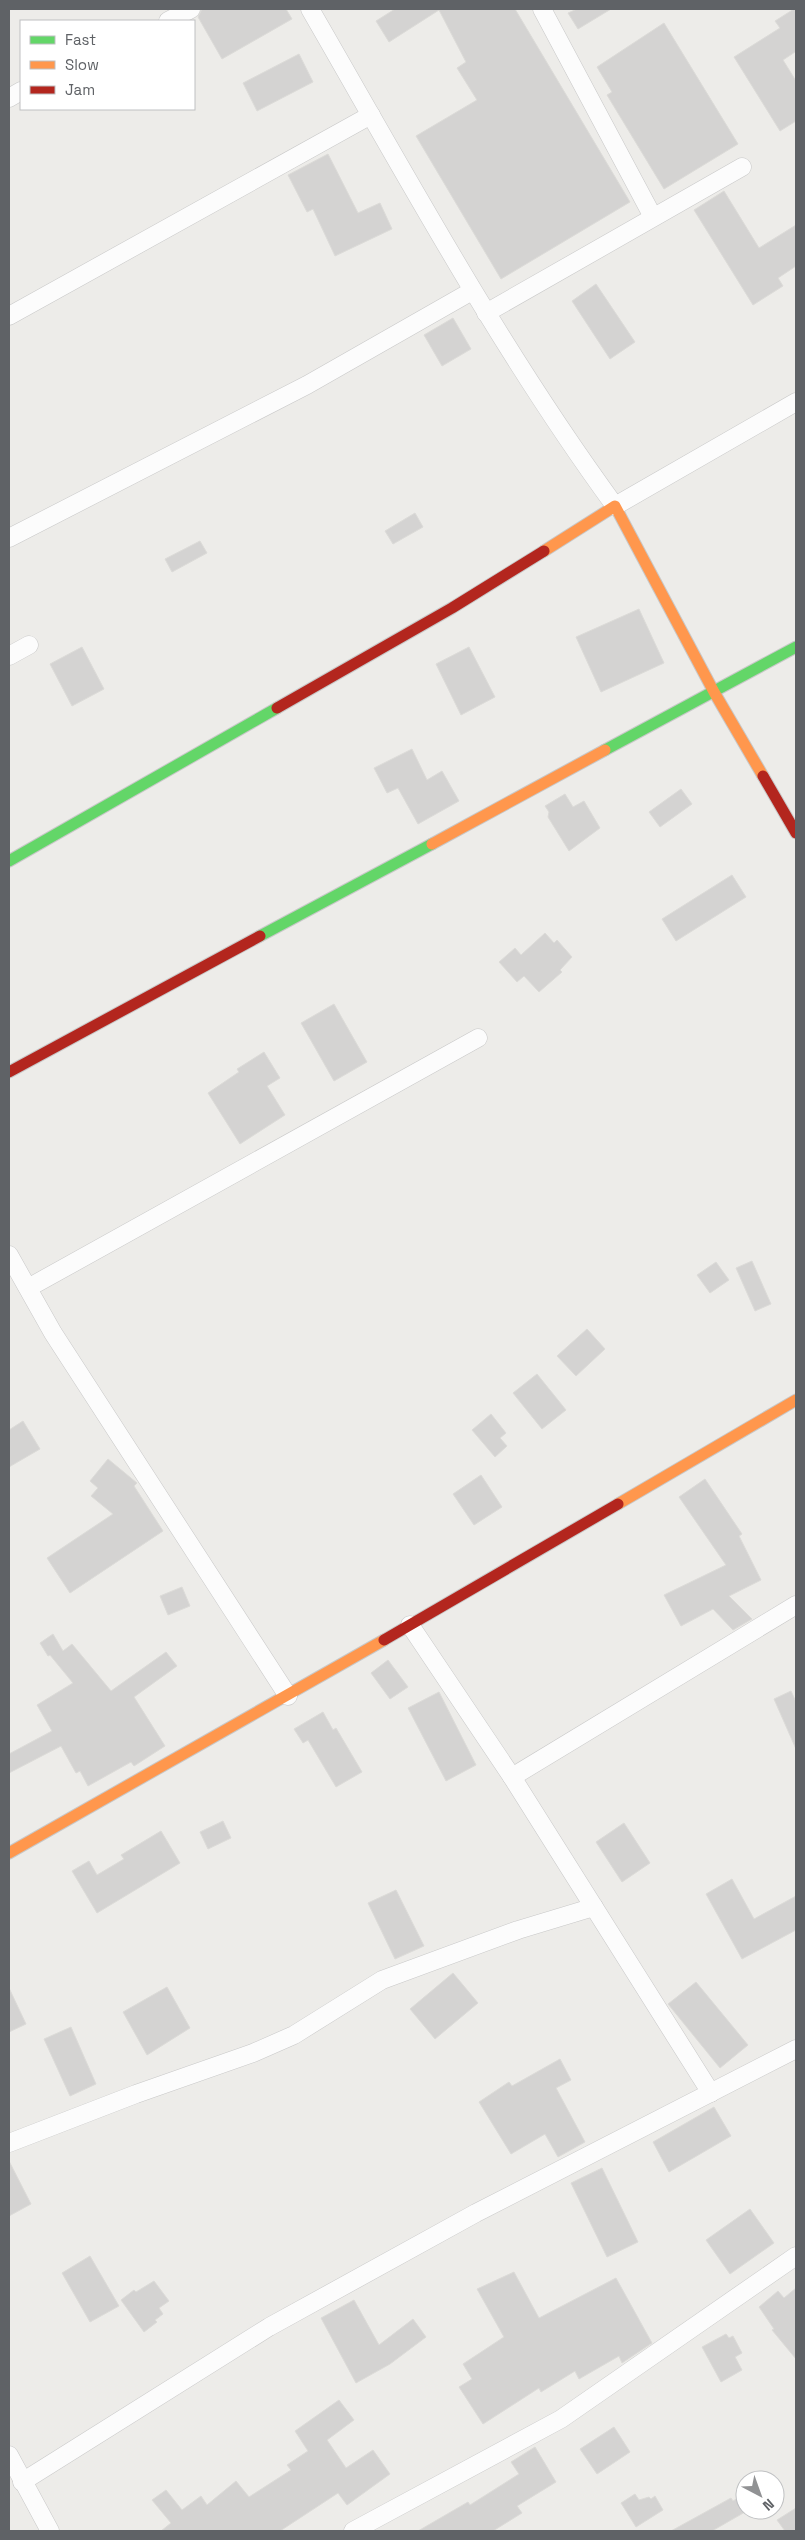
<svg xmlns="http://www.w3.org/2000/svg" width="805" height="2540" viewBox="0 0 805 2540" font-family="'Space Grotesk',sans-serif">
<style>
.building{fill:#d4d3d2;stroke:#dcdbd8}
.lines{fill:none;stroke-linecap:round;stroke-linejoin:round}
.street-casing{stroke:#c8c8c8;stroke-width:19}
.fast-casing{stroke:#c8c8c8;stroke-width:13}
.slow-casing{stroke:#c8c8c8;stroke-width:13}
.jam-casing{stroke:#c8c8c8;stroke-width:13}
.street{stroke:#fcfcfc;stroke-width:18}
.fast{stroke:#63d668;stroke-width:11}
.slow{stroke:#ff974d;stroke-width:11}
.jam{stroke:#b3261e;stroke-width:11}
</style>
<rect width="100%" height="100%" fill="#edece9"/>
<g class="building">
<polygon points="202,9 286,9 292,19 222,59 198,17"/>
<polygon points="395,9 515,9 630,202 501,279 416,136 477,100 457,68 466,62 439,10 389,42 376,21"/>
<polygon points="577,9 611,9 578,29 568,13"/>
<polygon points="794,9 796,9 796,53 795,52 783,60 796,81 796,121 780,131 734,57 780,28 775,21"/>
<polygon points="664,23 738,144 664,189 607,95 612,92 597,67"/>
<polygon points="299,54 313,82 257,111 243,83"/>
<polygon points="328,154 358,213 380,203 392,229 335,256 313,209 307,212 288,175"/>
<polygon points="724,191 759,248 796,225 796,266 778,278 783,286 753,305 694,210"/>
<polygon points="596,284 635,342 610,359 572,301"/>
<polygon points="453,318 471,349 442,366 424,335"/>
<polygon points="415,513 423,527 393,544 385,531"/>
<polygon points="200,541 207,553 172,572 165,559"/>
<polygon points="639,609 664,663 601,692 576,637"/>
<polygon points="82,647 104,689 72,706 50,664"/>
<polygon points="469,647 495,697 461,715 436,664"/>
<polygon points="412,749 427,780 442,771 459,801 418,824 398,788 387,793 374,768"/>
<polygon points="681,789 692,804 660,827 649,812"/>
<polygon points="565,794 573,807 584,801 600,828 569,851 548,817 549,812 545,806"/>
<polygon points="732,875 746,897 676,941 662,919"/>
<polygon points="545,933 554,943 557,940 572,957 560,970 562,972 539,992 524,976 517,982 499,962 515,948 521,955"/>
<polygon points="334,1004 367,1062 334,1081 301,1023"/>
<polygon points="264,1052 280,1078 267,1086 285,1115 240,1144 208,1093 239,1072 237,1069"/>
<polygon points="752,1261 771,1304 755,1311 736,1268"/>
<polygon points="716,1262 729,1280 710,1293 697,1275"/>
<polygon points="587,1329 605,1349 576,1376 557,1356"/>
<polygon points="537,1374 566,1410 542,1429 513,1393"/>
<polygon points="491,1414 506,1433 500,1438 507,1446 495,1457 472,1430"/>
<polygon points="23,1421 40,1449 9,1467 9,1430"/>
<polygon points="108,1459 137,1483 134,1486 163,1531 70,1593 47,1558 113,1514 91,1496 98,1488 90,1481"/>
<polygon points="481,1475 502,1507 474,1525 453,1494"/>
<polygon points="705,1479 742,1534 739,1536 761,1580 729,1596 752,1619 733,1630 713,1609 681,1626 664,1595 726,1565 679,1497"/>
<polygon points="182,1587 190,1606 168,1615 160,1596"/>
<polygon points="53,1634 63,1651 72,1644 111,1691 166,1652 177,1666 134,1697 165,1746 134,1766 131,1762 88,1786 80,1771 76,1773 61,1746 9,1773 9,1754 52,1731 37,1705 73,1683 50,1655 48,1656 40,1643"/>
<polygon points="388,1660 408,1687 390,1699 371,1673"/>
<polygon points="791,1691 796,1702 796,1749 774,1699"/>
<polygon points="439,1692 476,1765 446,1781 408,1708"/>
<polygon points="323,1712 333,1730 336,1728 362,1772 336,1787 308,1740 303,1743 294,1729"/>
<polygon points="223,1821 231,1838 208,1849 200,1832"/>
<polygon points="624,1823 650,1863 622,1882 596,1842"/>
<polygon points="161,1831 180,1863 97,1913 72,1871 89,1861 97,1875 124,1859 121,1855"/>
<polygon points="732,1879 754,1919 796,1896 796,1930 742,1959 706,1894"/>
<polygon points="396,1890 424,1946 395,1959 368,1903"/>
<polygon points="453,1973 478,2003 435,2039 410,2009"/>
<polygon points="696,1982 748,2045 720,2068 668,2004"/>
<polygon points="167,1987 190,2028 147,2055 123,2012"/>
<polygon points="9,1988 26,2024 9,2032"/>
<polygon points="71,2027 96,2084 70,2096 44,2039"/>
<polygon points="560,2059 571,2080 556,2088 585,2142 558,2157 545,2134 511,2154 479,2102 509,2082 512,2086"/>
<polygon points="714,2107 731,2136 669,2172 653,2142"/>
<polygon points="9,2161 31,2204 9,2216"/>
<polygon points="602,2168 638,2242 607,2257 571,2183"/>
<polygon points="750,2209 774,2243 730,2274 706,2240"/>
<polygon points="90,2256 119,2306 90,2322 62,2273"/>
<polygon points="514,2272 539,2318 616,2278 652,2343 622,2363 619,2356 579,2379 575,2371 541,2392 539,2388 483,2424 459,2387 472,2379 463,2364 504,2337 477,2289"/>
<polygon points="154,2281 169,2301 159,2308 163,2314 155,2320 157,2322 144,2332 121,2300 134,2290 136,2292"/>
<polygon points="796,2288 796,2359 772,2330 774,2329 759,2307 778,2291 784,2298"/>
<polygon points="354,2300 379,2345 413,2319 426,2337 390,2364 356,2383 321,2318"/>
<polygon points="726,2334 729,2338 733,2336 742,2353 735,2357 742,2370 721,2382 702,2347"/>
<polygon points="339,2400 354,2420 327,2440 346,2468 373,2450 390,2474 347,2505 338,2493 280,2531 161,2531 171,2523 152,2500 166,2490 182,2510 201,2496 207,2505 236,2481 249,2497 291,2470 287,2465 308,2451 295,2431"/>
<polygon points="614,2427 630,2452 597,2474 580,2449"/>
<polygon points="535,2447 556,2482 517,2506 522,2513 493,2531 418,2531 468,2502 470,2505 519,2474 511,2462"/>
<polygon points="635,2494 639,2500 649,2497 651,2499 655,2496 663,2510 636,2527 621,2503"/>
<polygon points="745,2494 745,2512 712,2531 671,2531 731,2498 733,2501"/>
<polygon points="796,2508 796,2531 785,2531 777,2520"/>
</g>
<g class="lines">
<defs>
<g id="street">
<path d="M310,9C407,177 500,349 615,506L796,402"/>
<polyline points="542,9 653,217"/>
<polyline points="168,21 191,9"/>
<polyline points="9,98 21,91"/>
<polyline points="486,313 742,167"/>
<polyline points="9,316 371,115"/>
<polyline points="9,538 307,385 472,291"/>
<polyline points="9,656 29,645"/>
<polyline points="9,1255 53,1333 288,1696"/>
<polyline points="28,1288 478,1038"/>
<polyline points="410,1625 512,1777 711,2093"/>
<polyline points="512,1777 796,1605"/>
<polyline points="9,2143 136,2094 253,2053 294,2035 382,1980 518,1930 594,1907"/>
<polyline points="9,2455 50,2531"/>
<polyline points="22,2482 269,2327 476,2213 796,2049"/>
<polyline points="353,2531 561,2419 796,2256"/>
</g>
<g id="fast">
<polyline points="605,750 796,647"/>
<polyline points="9,861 277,708"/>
<polyline points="260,936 432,844"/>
</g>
<g id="slow">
<polyline points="544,551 615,506 714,692 763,776"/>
<polyline points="432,844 605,750"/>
<polyline points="618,1504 796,1400"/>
<polyline points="9,1853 384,1640"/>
</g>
<g id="jam">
<polyline points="277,708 452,608 544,551"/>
<polyline points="763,776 796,833"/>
<polyline points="9,1072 260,936"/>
<polyline points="384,1640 618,1504"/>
</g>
</defs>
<use href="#street" class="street-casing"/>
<use href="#fast" class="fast-casing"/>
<use href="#slow" class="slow-casing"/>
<use href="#jam" class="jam-casing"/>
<use href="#street" class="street"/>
<use href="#fast" class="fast"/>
<use href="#slow" class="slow"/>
<use href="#jam" class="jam"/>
</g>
<rect width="805" height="2540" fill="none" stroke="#5f6266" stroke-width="20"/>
<rect x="20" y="20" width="175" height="90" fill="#ffffff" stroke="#bfc0c2"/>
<rect x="30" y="36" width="25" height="8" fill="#63d668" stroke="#bfc0c2"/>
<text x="65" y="45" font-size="15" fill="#5f6266">Fast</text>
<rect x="30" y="61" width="25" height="8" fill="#ff974d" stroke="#bfc0c2"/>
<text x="65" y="70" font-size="15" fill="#5f6266">Slow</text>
<rect x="30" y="86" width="25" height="8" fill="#b3261e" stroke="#bfc0c2"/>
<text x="65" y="95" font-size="15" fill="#5f6266">Jam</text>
<g transform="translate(760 2495) rotate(139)"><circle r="24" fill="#ffffff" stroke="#bfc0c2"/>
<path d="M0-4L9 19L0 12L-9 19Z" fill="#919294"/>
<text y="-8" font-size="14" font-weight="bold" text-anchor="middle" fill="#5f6266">N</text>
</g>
</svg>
